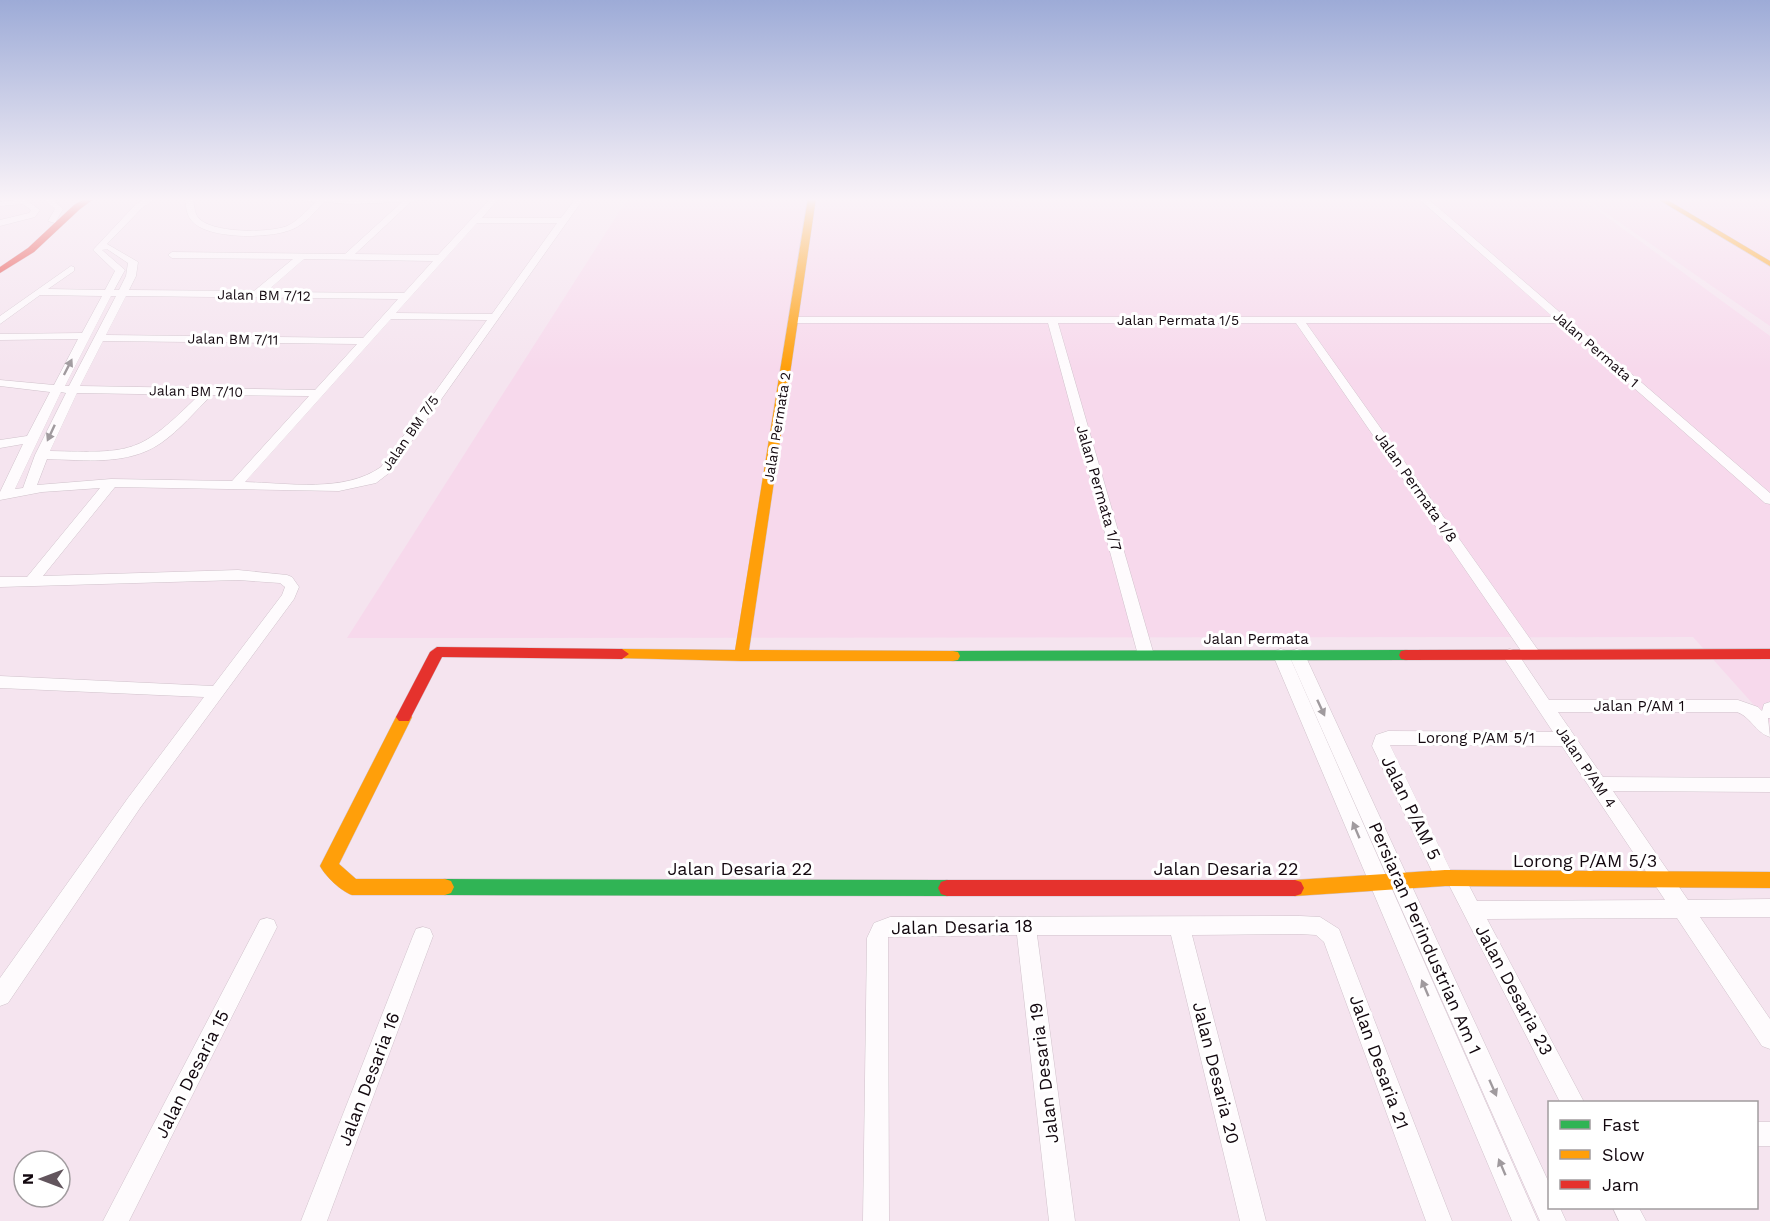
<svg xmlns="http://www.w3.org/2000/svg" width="1770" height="1221" viewBox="0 0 1770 1221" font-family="'Work Sans',sans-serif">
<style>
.built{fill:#f7d9ec}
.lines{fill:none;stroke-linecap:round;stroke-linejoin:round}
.street-casing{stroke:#d0c2cb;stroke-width:1}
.fast-casing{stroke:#d0c2cb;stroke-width:1}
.slow-casing{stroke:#d0c2cb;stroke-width:1}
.jam-casing{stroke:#d0c2cb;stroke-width:1}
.street{fill:#fefbfd;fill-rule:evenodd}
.fast{fill:#30b455;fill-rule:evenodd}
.slow{fill:#ff9f0a;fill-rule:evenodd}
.jam{fill:#e5322d;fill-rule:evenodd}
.oneway{fill:#a09a9e}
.labels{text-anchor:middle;stroke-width:6;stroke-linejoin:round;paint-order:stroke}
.far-street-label{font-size:14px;fill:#13080f;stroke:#fff}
.street-label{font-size:15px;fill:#13080f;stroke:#fff}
.near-street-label{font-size:18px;fill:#13080f;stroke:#fff}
</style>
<rect width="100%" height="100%" fill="#f5e4ef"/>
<g class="built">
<polygon points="628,198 1581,198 1770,336 1770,723 1693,637 347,638"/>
<polygon points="1584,198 1770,198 1770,326"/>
</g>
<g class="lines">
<defs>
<g id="street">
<polygon points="43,198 51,198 63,209 55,223 48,221 55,209"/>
<path d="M147,198H156L142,208L107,244L138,262L136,276L129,290L254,291L293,259L172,258L168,255L172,252L345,254L402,202L350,204L324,202C315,212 305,224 293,229C271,239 206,240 191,220C186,214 186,205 185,198H193C194,203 194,211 197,216C208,234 270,233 287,226C298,221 307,210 316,202L300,200L296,198H431L427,200L412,201L355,254L438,255L491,198H499L482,218H561L576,198H584L389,473L376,483L339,491L115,487L43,576L238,570L287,575L292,577L299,587L294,599L140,808L8,1003L0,1006V978L128,798L204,697L0,688V676L213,686L282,595L285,587L280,583L238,580L0,587V577H27L100,488L42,492L0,500V492L23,444L0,448V440L27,436L50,392L0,386V380L54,385L78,339L0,340V334L82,333L102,296L40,295L0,324V316L71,266L74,267V271L48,289L105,290L115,271L93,250L136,204ZM477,223H557L492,314L396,313ZM107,249L128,263L126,276L119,290H114L125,270L102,250ZM304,259L433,261L404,293L266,292ZM111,296H116L69,386H65ZM126,296L398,299L363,338L106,335ZM391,319L487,320L381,467C344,493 288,483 245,482ZM103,341L357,344L315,390L80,386ZM61,392L66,393L35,455L23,488L15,489ZM77,393L199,395C139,454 134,453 50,451ZM212,395L309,396L232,481L111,479L37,485L47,459C84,460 128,466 161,443C180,430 195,411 212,395Z"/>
<polygon points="1418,198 1427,198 1770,493 1770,504 1765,503 1560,323 1306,323 1538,650 1540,654 1538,658 1526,658 1296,323 1058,323 1154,655 1152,659 1140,659 1138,655 1048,323 793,323 788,320 793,317 1553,317"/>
<polygon points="25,199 40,210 35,217 0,226 0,220 29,213 31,210 23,204 0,206 0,202"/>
<polygon points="1281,649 1287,651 1289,655 1538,1221 1512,1221 1273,655 1275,651"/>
<polygon points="1297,649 1303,651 1305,655 1550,1185 1550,1208 1560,1208 1566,1221 1540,1221 1289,655 1291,651"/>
<path d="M1510,649L1516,651L1549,700H1738L1758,707L1762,711L1764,704L1770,702V718H1768L1770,737C1756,733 1751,717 1737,712H1558L1603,777L1770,778V792L1613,791L1688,900L1770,899V917H1700L1770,1019V1049L1762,1046L1677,918L1487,919L1584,1102H1560L1449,885L1438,884L1372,746L1376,735L1388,731L1553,732L1502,655L1504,651ZM1390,745L1562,746L1665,900L1477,901L1462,872L1451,871Z"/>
<polygon points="1300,916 1320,917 1339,929 1452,1221 1426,1221 1324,942 1316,935 1300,934 1192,935 1266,1221 1240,1221 1171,935 1037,935 1075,1221 1049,1221 1017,935 888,937 889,1221 863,1221 867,938 874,923 890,917"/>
<polygon points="267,918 274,920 277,927 129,1221 103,1221 260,920"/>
<polygon points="423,927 430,929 433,936 327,1221 301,1221 413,936 416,929"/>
<rect x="1756" y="1122" width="14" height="24"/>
<polygon points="1613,1208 1639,1208 1646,1221 1619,1221"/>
</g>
<g id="fast">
<polygon points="1406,650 1411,651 1413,655 1411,659 1406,660 953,661 948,660 946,656 948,652 953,651"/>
<polygon points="445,879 947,880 953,882 956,888 953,894 947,896 445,895 439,893 436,887 439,881"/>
</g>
<g id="slow">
<polygon points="808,198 816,198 749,650 953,651 958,652 960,656 958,660 953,661 741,661 617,658 615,654 617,650 622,649 735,650"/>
<polygon points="1656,198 1664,198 1770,261 1770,266"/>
<path d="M404,711L409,713L412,717L339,864L356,879H445L451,881L454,887L451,893L445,895H352C341,891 326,877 320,866L396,717L399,713Z"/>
<polygon points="1445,870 1770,872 1770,888 1445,886 1295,896 1289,894 1286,888 1289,882 1295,880"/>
</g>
<g id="jam">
<polygon points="86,198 95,198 80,209 34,252 0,273 0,267 28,248 74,205"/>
<polygon points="437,647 622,649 629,654 622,659 442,657 409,721 399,721 396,717 430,652"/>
<polygon points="1770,649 1770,659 1406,660 1401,659 1399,655 1401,651 1406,650"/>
<polygon points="947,880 1295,880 1301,882 1304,888 1301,894 1295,896 947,896 941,894 938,888 941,882"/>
</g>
</defs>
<use href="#street" class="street-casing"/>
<use href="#fast" class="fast-casing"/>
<use href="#slow" class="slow-casing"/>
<use href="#jam" class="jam-casing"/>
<use href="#street" class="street"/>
<use href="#fast" class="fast"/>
<use href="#slow" class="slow"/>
<use href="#jam" class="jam"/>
</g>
<defs><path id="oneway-solid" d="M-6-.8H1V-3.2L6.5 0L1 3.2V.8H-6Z" transform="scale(1.5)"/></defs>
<g class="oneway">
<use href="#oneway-solid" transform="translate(68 367) rotate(-63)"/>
<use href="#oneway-solid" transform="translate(51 433) rotate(115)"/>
<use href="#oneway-solid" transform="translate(1321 708) rotate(65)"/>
<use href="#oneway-solid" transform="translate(1356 830) rotate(-113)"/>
<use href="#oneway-solid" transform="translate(1425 988) rotate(-113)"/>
<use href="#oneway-solid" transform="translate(1493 1088) rotate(66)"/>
<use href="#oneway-solid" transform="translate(1502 1167) rotate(-113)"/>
</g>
<linearGradient id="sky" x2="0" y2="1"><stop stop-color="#9dabd7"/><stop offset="0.54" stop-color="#faf3f8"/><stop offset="1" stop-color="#faf3f8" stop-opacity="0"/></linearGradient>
<rect width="1770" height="369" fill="url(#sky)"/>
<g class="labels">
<g class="far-street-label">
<text transform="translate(264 295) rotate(1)" y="5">Jalan BM 7/12</text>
<text x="1178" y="325">Jalan Permata 1/5</text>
<text transform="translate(233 339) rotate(1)" y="5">Jalan BM 7/11</text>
<text transform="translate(1596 349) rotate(41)" y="5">Jalan Permata 1</text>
<text transform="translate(196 391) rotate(1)" y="5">Jalan BM 7/10</text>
<text transform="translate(777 427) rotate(-81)" y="5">Jalan Permata 2</text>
<text transform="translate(410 433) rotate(-55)" y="5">Jalan BM 7/5</text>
</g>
<g class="street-label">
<text transform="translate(1416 487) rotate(55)" y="5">Jalan Permata 1/8</text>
<text transform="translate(1099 488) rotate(74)" y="5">Jalan Permata 1/7</text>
<text x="1256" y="644">Jalan Permata</text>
<text x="1639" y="711">Jalan P/AM 1</text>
<text x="1476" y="743">Lorong P/AM 5/1</text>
<text transform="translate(1586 767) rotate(56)" y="5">Jalan P/AM 4</text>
</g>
<g class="near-street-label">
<text transform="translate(1411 808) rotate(64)" y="6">Jalan P/AM 5</text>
<text x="1585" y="867">Lorong P/AM 5/3</text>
<text x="740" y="875">Jalan Desaria 22</text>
<text x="1226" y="875">Jalan Desaria 22</text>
<text transform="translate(962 927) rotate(-1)" y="6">Jalan Desaria 18</text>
<text transform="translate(1425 938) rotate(66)" y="6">Persiaran Perindustrian Am 1</text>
<text transform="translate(1514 990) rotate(62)" y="6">Jalan Desaria 23</text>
<text transform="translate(1379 1062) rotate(70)" y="6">Jalan Desaria 21</text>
<text transform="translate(1044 1073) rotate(-97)" y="6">Jalan Desaria 19</text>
<text transform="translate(1216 1073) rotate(76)" y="6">Jalan Desaria 20</text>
<text transform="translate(192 1074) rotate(-63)" y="6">Jalan Desaria 15</text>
<text transform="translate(369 1079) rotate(-69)" y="6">Jalan Desaria 16</text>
</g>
</g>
<rect x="1548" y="1101" width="210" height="108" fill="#ffffff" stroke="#a19c9f" stroke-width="1.5"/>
<rect x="1560" y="1120" width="30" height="9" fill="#30b455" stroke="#a19c9f" stroke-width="1.5"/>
<text x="1602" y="1131" font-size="18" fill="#13080f">Fast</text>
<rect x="1560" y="1150" width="30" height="9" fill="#ff9f0a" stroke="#a19c9f" stroke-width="1.5"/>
<text x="1602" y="1161" font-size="18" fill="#13080f">Slow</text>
<rect x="1560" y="1180" width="30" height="9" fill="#e5322d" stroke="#a19c9f" stroke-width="1.5"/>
<text x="1602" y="1191" font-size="18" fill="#13080f">Jam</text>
<g transform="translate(42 1179) rotate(270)"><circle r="28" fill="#ffffff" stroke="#a19c9f" stroke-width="1.5"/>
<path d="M0-4.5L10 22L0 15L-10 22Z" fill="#62555d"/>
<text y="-9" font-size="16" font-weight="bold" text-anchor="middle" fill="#13080f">N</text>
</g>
</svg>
